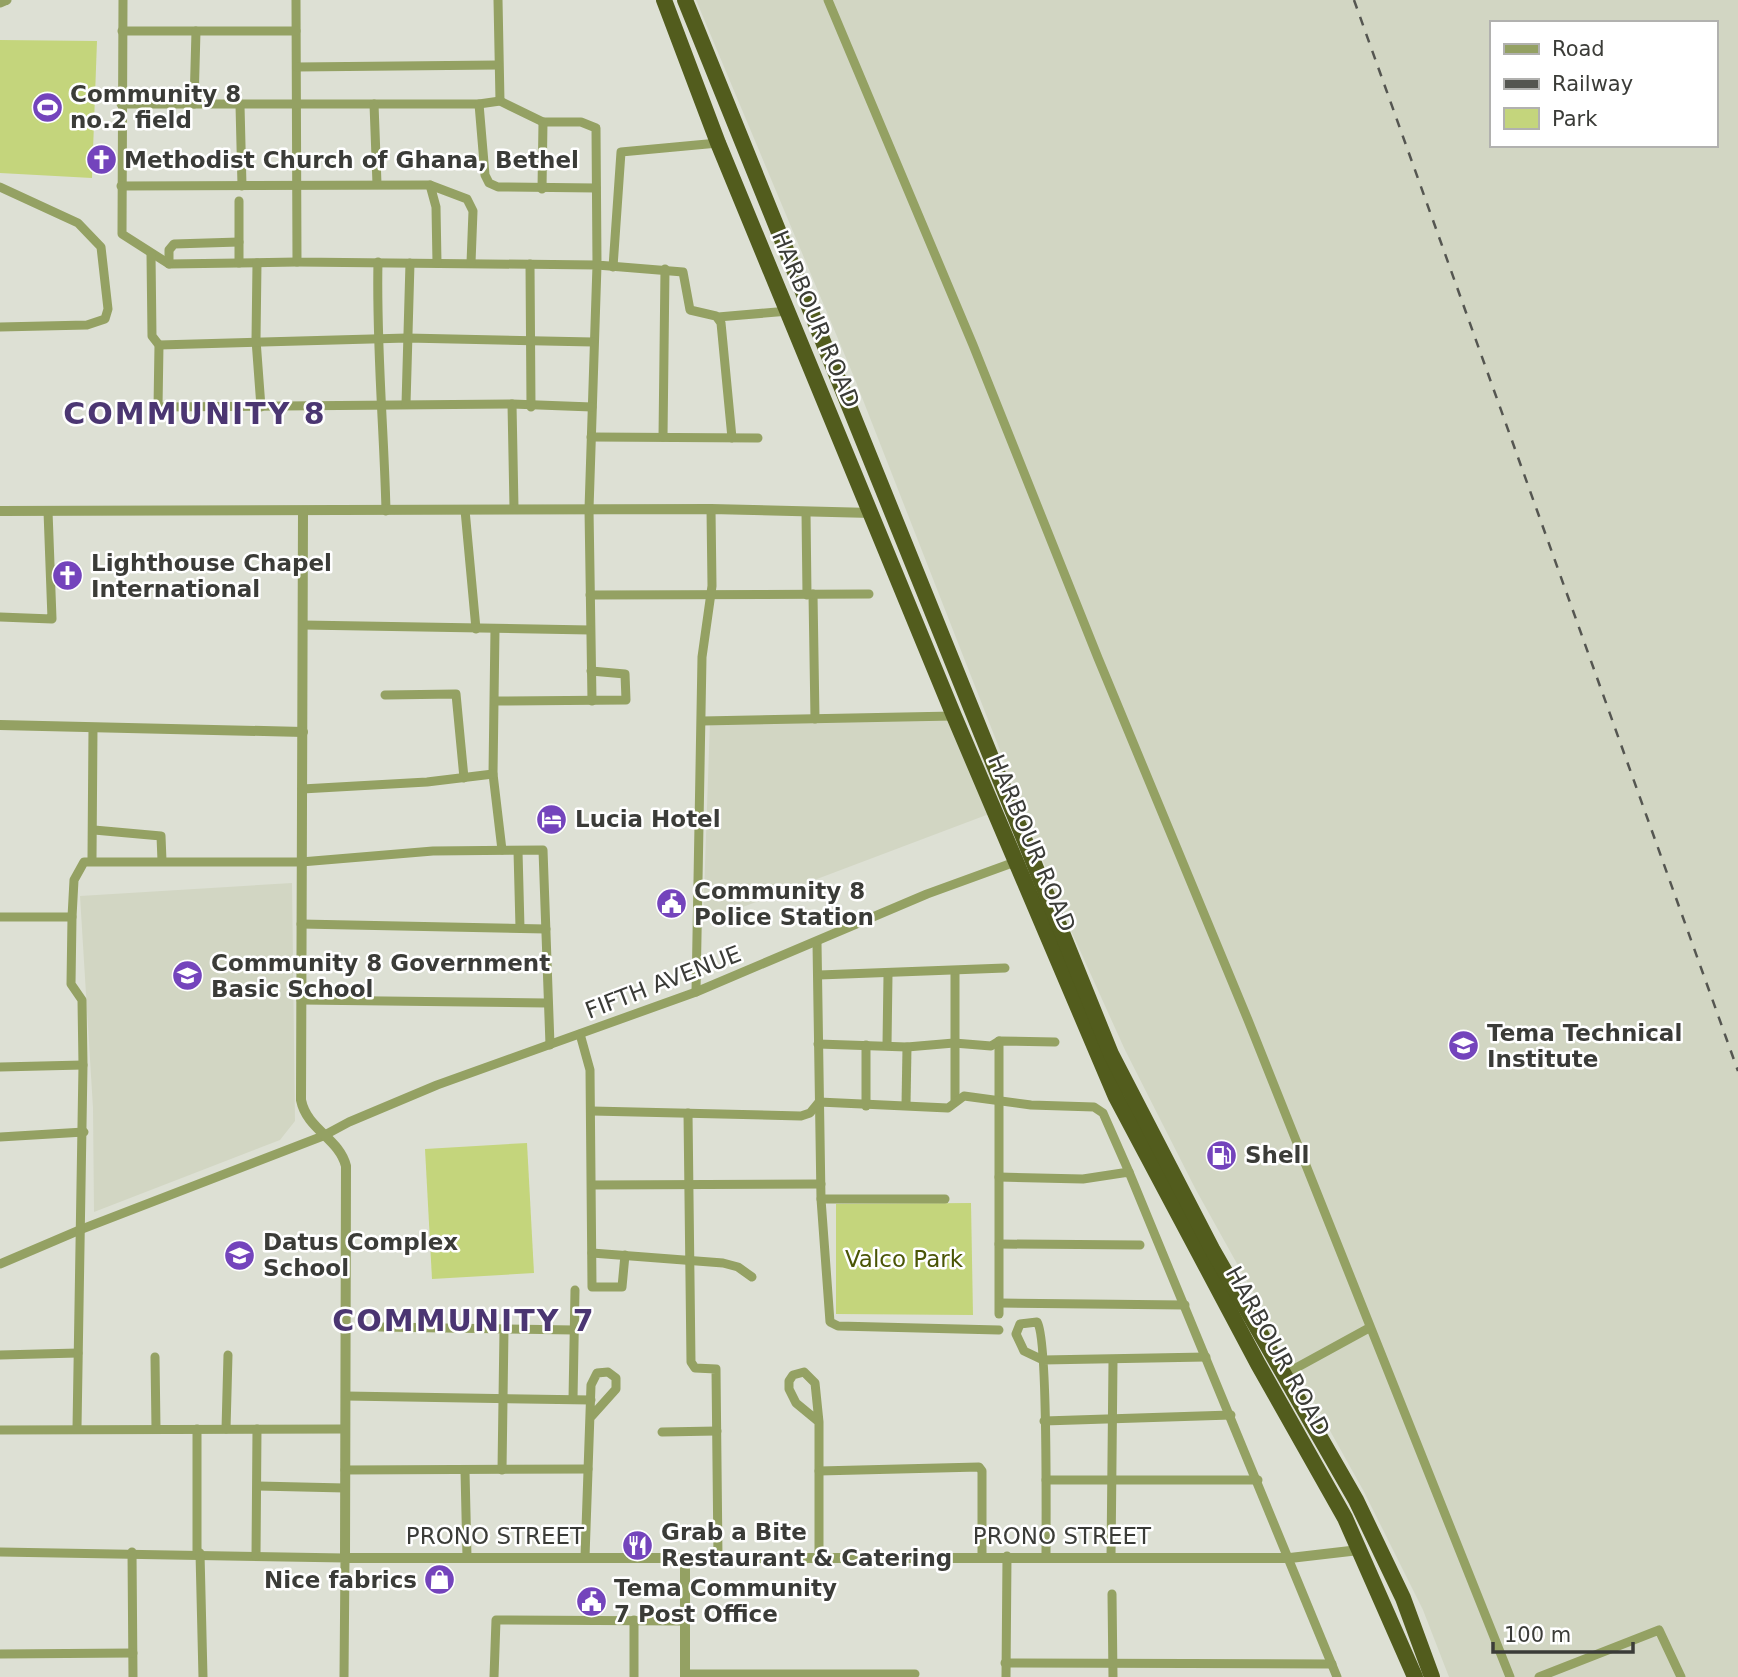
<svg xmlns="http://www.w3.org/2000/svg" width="1738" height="1677" viewBox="0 0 1738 1677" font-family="'DejaVu Sans',sans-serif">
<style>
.built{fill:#d2d6c3;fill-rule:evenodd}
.green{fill:#c4d57c}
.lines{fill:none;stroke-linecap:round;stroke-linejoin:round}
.minor{stroke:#94a163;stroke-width:9}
.tertiary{stroke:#94a163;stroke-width:10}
.trunk{stroke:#525c1d;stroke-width:16}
.rail{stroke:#555651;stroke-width:2.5;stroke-dasharray:9 9;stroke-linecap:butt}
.labels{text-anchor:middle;stroke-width:5;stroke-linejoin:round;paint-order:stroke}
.poi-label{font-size:23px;font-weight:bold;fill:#3b3c38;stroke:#fff;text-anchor:start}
.street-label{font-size:23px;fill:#3b3c38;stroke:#fff}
.park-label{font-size:23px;fill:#4a5506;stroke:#fff}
.district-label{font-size:30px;font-weight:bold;letter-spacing:2px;fill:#4b3672;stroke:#fff}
</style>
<rect width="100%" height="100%" fill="#dde0d4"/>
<g class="built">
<path d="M696,0H1738V1677H1449L1423,1610L1363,1490L1196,1190L1125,1050L1068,924L854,377ZM1491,23H1715V145H1491Z"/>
<polygon points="949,720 989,814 703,922 710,721"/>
<polygon points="292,883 295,1121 280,1140 94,1212 93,1108 80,896"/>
</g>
<g class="green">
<polygon points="0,40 97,41 92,178 0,173"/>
<polygon points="527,1143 534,1273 432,1279 425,1149"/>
<polygon points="971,1203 973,1315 836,1314 836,1204"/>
</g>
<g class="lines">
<g class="minor">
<polyline points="123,0 122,234 169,264 297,262"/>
<polyline points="296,0 297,262 597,265 589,509 592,701"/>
<polyline points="498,0 500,101"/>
<polyline points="828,0 973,345 1098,658 1248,1020 1510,1677"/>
<polyline points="0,3 7,0"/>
<polyline points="122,31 296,31"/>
<polyline points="297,67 498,65"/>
<polyline points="121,104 479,104 500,101 543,122 581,122 596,128 597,265 683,272 690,310 716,316 721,323 732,438"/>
<polyline points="194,104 196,31"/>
<polyline points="374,104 377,184"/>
<polyline points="479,104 485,175 489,183 498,187 596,188"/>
<polyline points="240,105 242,186"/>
<polyline points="121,186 430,185"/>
<polyline points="0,187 78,223 101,247 108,309 105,319 87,325 0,327"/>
<polyline points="542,189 543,122"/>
<polyline points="151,254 152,336 159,345 158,407 512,404 592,407"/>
<path d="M378,262C376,345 384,428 386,511"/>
<polyline points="239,263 239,201"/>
<polyline points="257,263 256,340 261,407"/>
<polyline points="437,263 436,207 430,185 467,199 473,211 471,263"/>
<polyline points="169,264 169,250 174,244 239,242"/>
<polyline points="530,264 531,407"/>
<polyline points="613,267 621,152 718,143"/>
<polyline points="718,317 789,311"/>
<polyline points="159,345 407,338 593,342"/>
<polyline points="406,404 410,263"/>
<polyline points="512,404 514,508"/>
<polyline points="591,437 758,438"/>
<polyline points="663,437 665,269"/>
<polyline points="465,510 476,629"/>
<polyline points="806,512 807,595"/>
<polyline points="813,594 815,719"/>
<polyline points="590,595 869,594"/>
<polyline points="0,617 52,619 48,511"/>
<polyline points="303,625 590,630"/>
<polyline points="495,629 493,774 502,850"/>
<polyline points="385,695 456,694 464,778"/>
<polyline points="495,701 626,700 625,674 591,671"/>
<polyline points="702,721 954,716"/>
<polyline points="302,789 427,782 493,774"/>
<polyline points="94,830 161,836 162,861"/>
<polyline points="518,851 520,928"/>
<polyline points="92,859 93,728"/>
<polyline points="0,917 72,917"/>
<polyline points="301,924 546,929"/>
<polyline points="817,943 821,1199 830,1322 838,1326 999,1330"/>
<polyline points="955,972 955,1101"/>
<polyline points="819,975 1005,968"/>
<polyline points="696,992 702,657 712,586 711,509"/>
<polyline points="301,1000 546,1003"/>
<polyline points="580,1034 590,1070 592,1287 622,1287 625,1255"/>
<polyline points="999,1041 999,1314"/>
<polyline points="818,1044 907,1047 954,1043 991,1046 999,1041 1055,1042"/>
<polyline points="866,1045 866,1106"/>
<polyline points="887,1045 888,975"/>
<polyline points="0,1067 83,1065"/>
<polyline points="906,1105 907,1047"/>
<polyline points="592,1111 801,1116 810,1113 819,1102 948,1108 964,1096 1031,1105 1094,1107 1103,1113 1129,1172"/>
<polyline points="688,1113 691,1362 695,1368 716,1369 718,1558"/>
<polyline points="0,1137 84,1132"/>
<polyline points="999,1177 1083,1179 1129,1172 1337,1677"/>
<polyline points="593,1185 821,1184"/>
<polyline points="821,1199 945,1199"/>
<polyline points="999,1244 1140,1245"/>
<polyline points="592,1253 723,1263 738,1267 752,1277"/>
<polyline points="0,1264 82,1229 323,1136 349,1122 437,1085 696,992 927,894 1015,862"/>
<polyline points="1000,1303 1185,1305"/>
<polyline points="380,1327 574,1330"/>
<polyline points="0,1355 78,1353"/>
<polyline points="155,1357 156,1429"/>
<polyline points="1285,1374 1369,1328"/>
<polyline points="346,1396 591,1400"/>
<polyline points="573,1399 575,1290"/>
<polyline points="1044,1421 1231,1415"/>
<polyline points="819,1422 796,1403 789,1389 789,1381 793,1375 804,1372 815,1383 819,1422 819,1557"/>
<polyline points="77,1428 83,1065 82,1000 71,984 72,917 74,880 84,862 301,862 433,851 543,850 550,1045"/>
<polyline points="197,1429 197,1553"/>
<polyline points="226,1429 228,1355"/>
<polyline points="0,1430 345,1429"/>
<polyline points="662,1432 717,1431"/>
<polyline points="345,1470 588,1469"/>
<polyline points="502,1470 504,1329"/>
<polyline points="465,1471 467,1557"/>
<polyline points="819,1471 979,1467 982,1471 982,1556"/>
<polyline points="1046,1480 1258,1480"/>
<polyline points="258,1486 345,1488"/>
<polyline points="0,1552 345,1558 344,1677"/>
<polyline points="132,1552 133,1677"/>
<polyline points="200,1553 203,1677"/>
<polyline points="256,1556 257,1429"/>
<polyline points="585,1557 591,1385 597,1373 608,1372 616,1378 616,1389 590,1418"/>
<path d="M1046,1558C1046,1526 1048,1335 1037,1322L1020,1324L1016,1334L1024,1351L1043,1360L1206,1357"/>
<polyline points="1111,1558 1113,1361"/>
<polyline points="1112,1594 1113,1677"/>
<polyline points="634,1620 634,1677"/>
<polyline points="0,1654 133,1653"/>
<polyline points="1005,1663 1332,1664"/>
<polyline points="685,1674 915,1674"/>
<polyline points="494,1677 496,1620 685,1621"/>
<polyline points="1006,1677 1007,1556"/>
<polyline points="1539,1677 1659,1630 1681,1677"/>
</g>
<g class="tertiary">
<polyline points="0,511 711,509 872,513"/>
<path d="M303,511L301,1100C307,1130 339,1138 346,1166L345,1558H1290L1359,1550"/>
<polyline points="0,725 303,732"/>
<polyline points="685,1558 685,1677"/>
</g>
<g class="trunk">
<polyline points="664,0 718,143 954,716 1116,1097 1258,1364 1345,1518 1415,1677"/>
<polyline points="685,0 1111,1054 1212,1249 1356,1500 1403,1598 1432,1677"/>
</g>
<polyline class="rail" points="1354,0 1738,1071"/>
</g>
<defs>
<symbol id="stadium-disc" viewBox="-11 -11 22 22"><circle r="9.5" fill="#7444bc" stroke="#fff"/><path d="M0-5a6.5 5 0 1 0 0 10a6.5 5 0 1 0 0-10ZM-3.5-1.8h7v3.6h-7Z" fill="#fff"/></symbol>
<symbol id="church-disc" viewBox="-11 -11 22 22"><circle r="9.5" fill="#7444bc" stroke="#fff"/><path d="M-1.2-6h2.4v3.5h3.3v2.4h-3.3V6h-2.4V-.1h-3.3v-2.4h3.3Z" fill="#fff"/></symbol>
<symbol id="hotel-disc" viewBox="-11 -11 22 22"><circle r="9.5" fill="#7444bc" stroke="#fff"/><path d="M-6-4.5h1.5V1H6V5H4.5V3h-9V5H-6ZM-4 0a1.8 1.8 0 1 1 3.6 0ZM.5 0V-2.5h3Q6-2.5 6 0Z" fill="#fff"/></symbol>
<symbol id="civic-disc" viewBox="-11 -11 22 22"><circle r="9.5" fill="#7444bc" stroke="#fff"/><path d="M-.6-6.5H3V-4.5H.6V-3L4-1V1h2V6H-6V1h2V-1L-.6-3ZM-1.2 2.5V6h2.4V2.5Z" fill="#fff"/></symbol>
<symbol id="school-disc" viewBox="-11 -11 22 22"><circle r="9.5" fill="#7444bc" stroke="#fff"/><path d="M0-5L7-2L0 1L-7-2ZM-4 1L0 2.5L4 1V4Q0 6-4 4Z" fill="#fff"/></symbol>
<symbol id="fuel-disc" viewBox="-11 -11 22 22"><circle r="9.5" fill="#7444bc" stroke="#fff"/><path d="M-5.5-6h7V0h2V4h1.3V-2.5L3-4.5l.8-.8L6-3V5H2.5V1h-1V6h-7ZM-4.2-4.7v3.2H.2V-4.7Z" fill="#fff"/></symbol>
<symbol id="restaurant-disc" viewBox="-11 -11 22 22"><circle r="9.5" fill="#7444bc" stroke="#fff"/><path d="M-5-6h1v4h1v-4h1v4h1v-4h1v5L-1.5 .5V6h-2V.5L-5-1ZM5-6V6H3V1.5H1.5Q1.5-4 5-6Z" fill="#fff"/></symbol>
<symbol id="shop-disc" viewBox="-11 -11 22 22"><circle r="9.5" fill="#7444bc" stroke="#fff"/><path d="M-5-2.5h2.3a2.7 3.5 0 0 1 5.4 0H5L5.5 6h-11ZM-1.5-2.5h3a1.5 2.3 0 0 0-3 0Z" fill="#fff"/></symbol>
</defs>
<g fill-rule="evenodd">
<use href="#stadium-disc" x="30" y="90" width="35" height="35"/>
<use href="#church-disc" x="84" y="142" width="35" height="35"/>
<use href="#church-disc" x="50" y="558" width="35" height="35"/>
<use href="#hotel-disc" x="534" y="802" width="35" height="35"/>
<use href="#civic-disc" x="654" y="886" width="35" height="35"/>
<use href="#school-disc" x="170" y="958" width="35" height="35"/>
<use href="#school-disc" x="1446" y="1028" width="35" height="35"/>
<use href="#fuel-disc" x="1204" y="1138" width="35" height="35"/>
<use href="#school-disc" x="222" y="1238" width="35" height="35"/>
<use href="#restaurant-disc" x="620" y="1528" width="35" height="35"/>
<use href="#shop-disc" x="422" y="1562" width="35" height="35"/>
<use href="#civic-disc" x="574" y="1584" width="35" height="35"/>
</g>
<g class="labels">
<g class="poi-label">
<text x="70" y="102">Community 8<tspan x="70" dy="26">no.2 field</tspan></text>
<text x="124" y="168">Methodist Church of Ghana, Bethel</text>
<text x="91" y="571">Lighthouse Chapel<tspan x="91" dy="26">International</tspan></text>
<text x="575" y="827">Lucia Hotel</text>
<text x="694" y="899">Community 8<tspan x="694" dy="26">Police Station</tspan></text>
<text x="211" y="971">Community 8 Government<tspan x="211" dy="26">Basic School</tspan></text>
<text x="1487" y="1041">Tema Technical<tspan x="1487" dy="26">Institute</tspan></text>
<text x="1245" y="1163">Shell</text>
<text x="263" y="1250">Datus Complex<tspan x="263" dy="26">School</tspan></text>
<text x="661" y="1540">Grab a Bite<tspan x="661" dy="26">Restaurant &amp; Catering</tspan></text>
<text x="417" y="1588" text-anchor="end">Nice fabrics</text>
<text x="614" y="1596">Tema Community<tspan x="614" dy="26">7 Post Office</tspan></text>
</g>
<g class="street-label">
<text transform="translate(816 319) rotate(67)" y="8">HARBOUR ROAD</text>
<text transform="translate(1032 843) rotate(67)" y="8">HARBOUR ROAD</text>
<text transform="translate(663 982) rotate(-21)" y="8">FIFTH AVENUE</text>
<text transform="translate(1278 1351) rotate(61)" y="8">HARBOUR ROAD</text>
<text x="495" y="1544">PRONO STREET</text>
<text x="1062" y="1544">PRONO STREET</text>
</g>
<g class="park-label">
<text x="904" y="1267">Valco Park</text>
</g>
<g class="district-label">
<text x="195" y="424">COMMUNITY 8</text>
<text x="464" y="1331">COMMUNITY 7</text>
</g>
</g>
<rect x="1490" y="21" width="228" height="126" fill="#ffffff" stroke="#b1b1af" stroke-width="2"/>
<rect x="1504" y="44" width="35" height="10" fill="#94a163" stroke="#b1b1af" stroke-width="2"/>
<text x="1552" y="56" font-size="21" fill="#3b3c38">Road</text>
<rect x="1504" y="79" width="35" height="10" fill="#555651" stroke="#b1b1af" stroke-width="2"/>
<text x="1552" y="91" font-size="21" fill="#3b3c38">Railway</text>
<rect x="1504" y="108" width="35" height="21" fill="#c4d57c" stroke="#b1b1af" stroke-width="2"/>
<text x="1552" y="126" font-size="21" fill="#3b3c38">Park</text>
<path d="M1493 1642v10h140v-10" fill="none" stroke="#3b3c38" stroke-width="3.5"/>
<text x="1504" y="1642" font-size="21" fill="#3b3c38" stroke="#ffffff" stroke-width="5" paint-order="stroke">100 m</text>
</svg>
